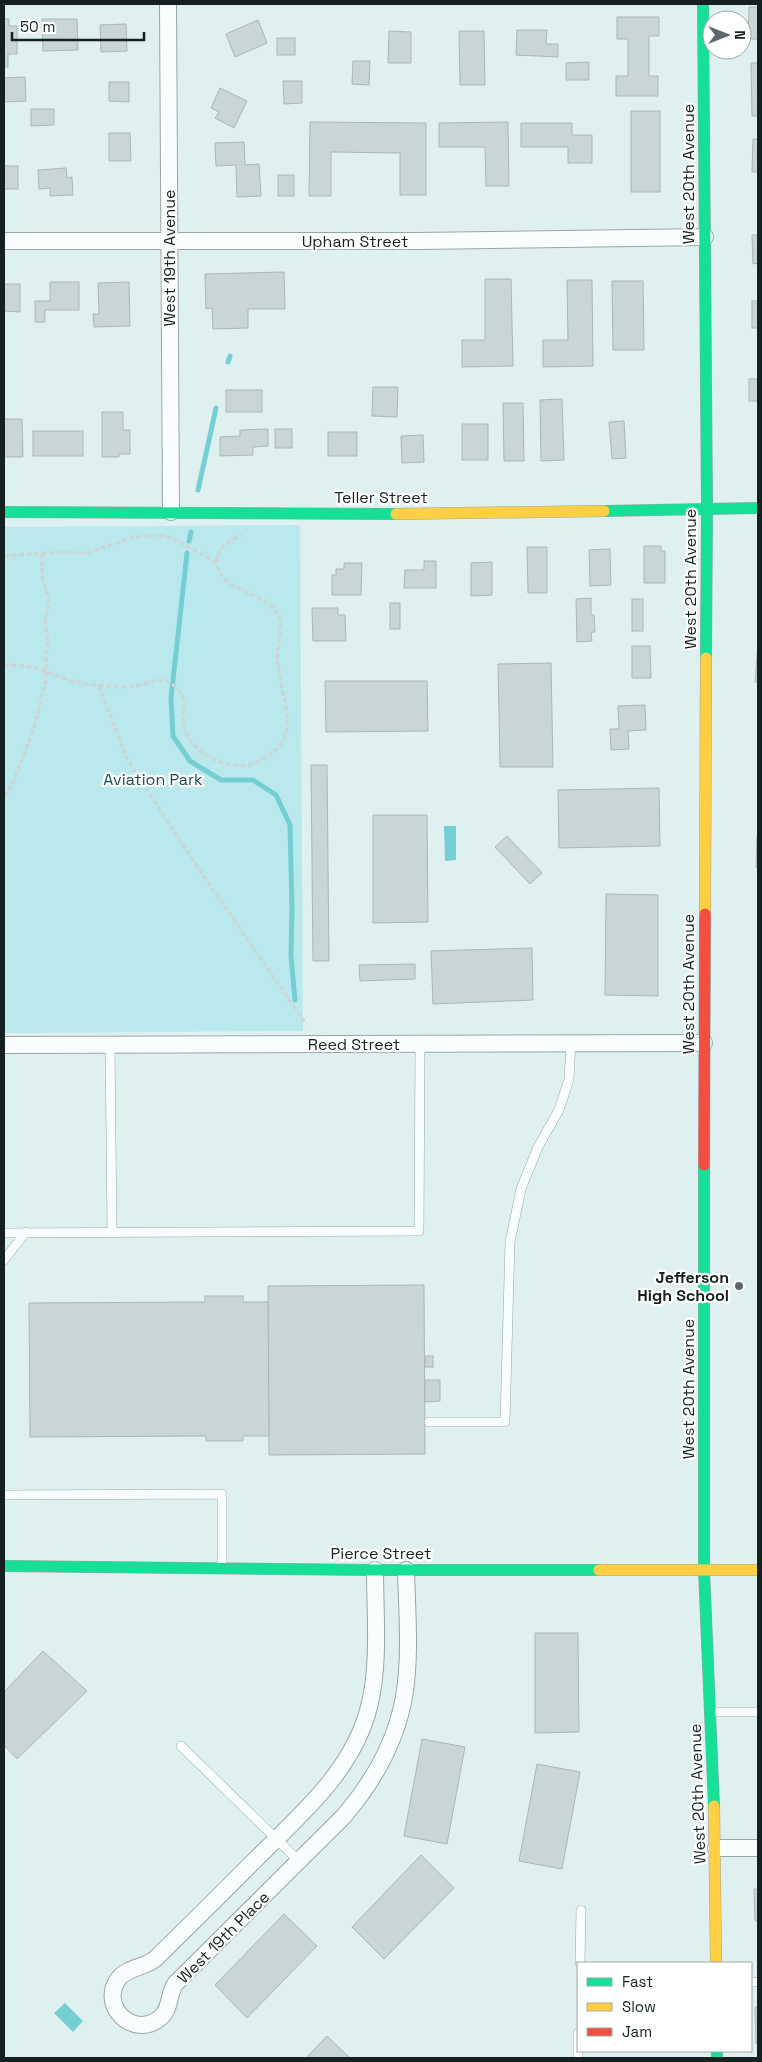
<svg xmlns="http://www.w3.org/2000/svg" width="762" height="2062" viewBox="0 0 762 2062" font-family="'Space Grotesk',sans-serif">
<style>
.green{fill:#b9e9ec}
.water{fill:#75cfd2}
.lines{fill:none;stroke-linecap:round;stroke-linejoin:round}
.stream{stroke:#75cfd2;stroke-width:5}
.building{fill:#c9d6d7;stroke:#aab7b7}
.lane-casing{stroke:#99a6a6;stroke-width:10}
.street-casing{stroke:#99a6a6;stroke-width:18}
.fast-casing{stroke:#99a6a6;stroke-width:12}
.slow-casing{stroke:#99a6a6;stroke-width:12}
.jam-casing{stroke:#99a6a6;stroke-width:12}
.path{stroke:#cfd4d4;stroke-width:3;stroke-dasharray:5 2.5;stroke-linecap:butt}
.lane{stroke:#fafdfd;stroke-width:9}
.street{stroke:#fafdfd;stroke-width:16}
.fast{stroke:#16e098;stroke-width:11}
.slow{stroke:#ffcf43;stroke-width:11}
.jam{stroke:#f24e42;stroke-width:11}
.poi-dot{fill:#5c696a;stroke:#fff;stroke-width:2}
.labels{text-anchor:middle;stroke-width:4.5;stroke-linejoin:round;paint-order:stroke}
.street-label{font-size:16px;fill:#152121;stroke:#fff}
.park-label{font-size:16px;fill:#1a4e50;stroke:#fff}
.poi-label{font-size:16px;font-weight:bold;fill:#152121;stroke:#fff;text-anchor:end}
</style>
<rect width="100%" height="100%" fill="#dff0f1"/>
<polygon class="green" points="300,525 303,1031 4,1033 4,527"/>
<g class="water">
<polygon points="444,826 456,826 456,860 445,861"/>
<polygon points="65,2003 83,2021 73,2032 54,2013"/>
</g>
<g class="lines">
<g class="stream">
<polyline points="228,362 230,356"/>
<polyline points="198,490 216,408"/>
<polyline points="189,541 191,532"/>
<polyline points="187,553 171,698 173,736 190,761 221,780 253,780 276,795 290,825 292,909 291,956 295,1000"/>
</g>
</g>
<g class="building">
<polygon points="749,7 758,7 758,39 748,39"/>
<polygon points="617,17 659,17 659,36 649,36 649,76 658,76 658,96 616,96 616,76 628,76 628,39 617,39"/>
<polygon points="4,19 9,19 9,26 17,26 17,54 8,54 8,67 4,67"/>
<polygon points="42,19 77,19 78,50 43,51"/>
<polygon points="258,20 267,43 235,57 226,34"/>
<polygon points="126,24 127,51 101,52 100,25"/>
<polygon points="517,30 547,30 546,44 558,44 558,57 516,55"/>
<polygon points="389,31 411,32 411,63 388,63"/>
<polygon points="459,31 484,31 485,85 460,85"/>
<rect x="277" y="38" width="18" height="17"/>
<polygon points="353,61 370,61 369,85 352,84"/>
<polygon points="589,62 589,80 566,80 566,63"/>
<polygon points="751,63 758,63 758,116 752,116"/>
<polygon points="25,77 26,101 4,102 4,78"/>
<polygon points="283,81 302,81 302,103 284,104"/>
<polygon points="109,82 129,82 129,102 109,101"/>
<polygon points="220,88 247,101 234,128 215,118 219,112 211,108"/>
<polygon points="31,109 54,109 54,125 31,126"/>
<rect x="631" y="111" width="29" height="81"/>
<polygon points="310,122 426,123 426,195 400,195 400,153 331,152 331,196 309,196"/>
<polygon points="508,122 509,186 486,186 485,147 439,147 439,123"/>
<polygon points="521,123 572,123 572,135 592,135 592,163 568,163 568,147 521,147"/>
<polygon points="109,133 130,133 131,161 109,161"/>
<polygon points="753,139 758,139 758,172 752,172"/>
<polygon points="244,142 245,165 259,164 261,196 237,197 236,165 216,166 215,143"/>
<rect x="4" y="166" width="14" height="23"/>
<polygon points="66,168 67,178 72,177 73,195 50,196 50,188 39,189 38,170"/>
<rect x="278" y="175" width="16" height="21"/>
<polygon points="752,235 758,235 758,263 753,264"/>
<polygon points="284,272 285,309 248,309 248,328 213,329 212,308 206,309 205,274"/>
<polygon points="485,279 511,279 513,366 462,367 462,340 485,340"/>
<polygon points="567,280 592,280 593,366 543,367 543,340 568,340"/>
<polygon points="612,281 643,281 644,350 613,350"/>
<polygon points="50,282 79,282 79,310 45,310 45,322 35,322 35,301 50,301"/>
<polygon points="129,282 130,326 94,327 93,314 99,314 98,283"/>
<polygon points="4,284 20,284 20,312 4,311"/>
<rect x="752" y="301" width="6" height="27"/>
<rect x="749" y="379" width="9" height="22"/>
<polygon points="373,387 398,387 397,417 372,416"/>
<rect x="226" y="390" width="36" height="22"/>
<polygon points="562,399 564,460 541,461 540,400"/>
<polygon points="503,403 523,403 524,461 504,461"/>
<polygon points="102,412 123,412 123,430 130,430 130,454 119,454 119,457 102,457"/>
<polygon points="4,419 22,419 23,457 4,457"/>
<polygon points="624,421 626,458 612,459 609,422"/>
<rect x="462" y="424" width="26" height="36"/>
<polygon points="268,429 268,446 253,447 253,455 220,456 220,437 240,436 240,430"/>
<rect x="275" y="429" width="17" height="19"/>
<rect x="33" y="431" width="50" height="25"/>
<rect x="328" y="432" width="29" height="24"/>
<polygon points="423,435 424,462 402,463 401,436"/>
<polygon points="644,546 661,546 661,551 665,551 665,583 644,583"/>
<polygon points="527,547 547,547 547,593 528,593"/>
<polygon points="610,549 611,585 590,586 589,550"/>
<polygon points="424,561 436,561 436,588 404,588 405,570 424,570"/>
<polygon points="492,562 492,595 471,596 471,563"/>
<polygon points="344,563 362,563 361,595 332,595 332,575 336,575 336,569 344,569"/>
<polygon points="591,598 591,615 594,615 595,632 591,632 592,641 577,642 576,599"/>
<rect x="632" y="599" width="11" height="32"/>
<rect x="390" y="603" width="10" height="26"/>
<polygon points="312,608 338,608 338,615 345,615 346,641 313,641"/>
<polygon points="758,644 758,683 755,682"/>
<polygon points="632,646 650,646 651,678 632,678"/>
<polygon points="551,663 553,767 500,767 498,664"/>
<polygon points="325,681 427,681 428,731 326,732"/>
<polygon points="645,705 646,730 628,731 629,749 611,750 610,729 619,729 618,706"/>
<polygon points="311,765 327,765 329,961 313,961"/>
<polygon points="659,788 660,846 559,848 558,790"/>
<polygon points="373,815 427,815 428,922 373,923"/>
<polygon points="507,836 542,873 530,884 495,847"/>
<polygon points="757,837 758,837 758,867 756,867"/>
<polygon points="606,894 658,895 658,996 605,995"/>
<polygon points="532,948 533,1000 433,1004 431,951"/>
<polygon points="415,964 415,979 360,981 359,965"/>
<polygon points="424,1285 425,1454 269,1455 268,1286"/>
<polygon points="205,1296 243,1296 243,1302 268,1302 269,1436 243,1436 243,1441 206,1441 206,1436 30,1437 29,1303 205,1302"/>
<rect x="425" y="1356" width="8" height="11"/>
<polygon points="425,1380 440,1380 440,1401 425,1402"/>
<polygon points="535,1633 578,1633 579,1732 535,1733"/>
<polygon points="43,1651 87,1691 17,1759 4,1745 4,1692"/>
<polygon points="422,1739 465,1747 447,1844 404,1836"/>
<polygon points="537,1764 580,1772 562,1869 519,1861"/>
<polygon points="421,1855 454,1888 384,1959 352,1927"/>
<polygon points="754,1889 758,1889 758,1921 755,1921"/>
<polygon points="284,1914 317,1946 247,2018 215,1985"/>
<polygon points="755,2007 758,2007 758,2044 756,2044"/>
<polygon points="327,2036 350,2058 306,2058"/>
</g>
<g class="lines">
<defs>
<g id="lane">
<polyline points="110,1045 112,1232"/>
<polyline points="4,1233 419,1231 420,1044"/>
<polyline points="4,1260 26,1232"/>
<polyline points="429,1422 505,1422 510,1242 521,1189 538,1147 559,1110 569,1079 571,1043"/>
<polyline points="4,1495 222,1494 222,1566"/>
<polyline points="711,1712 758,1712"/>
<polyline points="181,1746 299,1861"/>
<polyline points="580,1963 581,1910"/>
<polyline points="751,1982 758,1982"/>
<polyline points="578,2058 578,2033"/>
</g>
<g id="street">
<polyline points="168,4 171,512"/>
<polyline points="4,241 417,241 705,237"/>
<polyline points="4,1045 704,1043"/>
<path d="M375,1570C375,1615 380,1663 369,1707C353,1771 300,1815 255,1860C222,1893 189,1926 155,1959C144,1968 128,1967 119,1978C98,2005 133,2040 160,2018C171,2009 168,1995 175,1984L344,1816C373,1782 396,1742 404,1697C411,1656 407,1612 406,1570"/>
<polyline points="716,1848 758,1848"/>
</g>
<g id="fast">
<polyline points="703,4 707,508 706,658"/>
<polyline points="604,511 758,508"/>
<polyline points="4,512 396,514"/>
<polyline points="704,1165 704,1570 714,1806"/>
<polyline points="4,1566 375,1570 599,1570"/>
<polyline points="717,2051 717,2058"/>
</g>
<g id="slow">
<polyline points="396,514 604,511"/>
<polyline points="705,914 706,658"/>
<polyline points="599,1570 758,1570"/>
<polyline points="714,1806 716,1963"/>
</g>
<polyline id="jam" points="704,1165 705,914"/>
</defs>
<use href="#lane" class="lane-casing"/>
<use href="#street" class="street-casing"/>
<use href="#fast" class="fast-casing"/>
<use href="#slow" class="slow-casing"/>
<use href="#jam" class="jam-casing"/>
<g class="path">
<polyline points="4,556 59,552 87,553 134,537 157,535 172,538 216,562"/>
<path d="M4,666C27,663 44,671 66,679C79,683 93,685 107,686C117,687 127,687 137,686C146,684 157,678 166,681C176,685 183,693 184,703C185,708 182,714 183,719C184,742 205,759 227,764C238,766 250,767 260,761C268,756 278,750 283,741C296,715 274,678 278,648C280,636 284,622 276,611C261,591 226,593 218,567C212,550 229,542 242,535"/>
<polyline points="99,686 128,761 196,865 306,1024"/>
<polyline points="4,796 12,786 35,725 46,679 46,653 48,643 45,620 49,603 42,574 42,554"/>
</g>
<use href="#lane" class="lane"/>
<use href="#street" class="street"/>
<use href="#fast" class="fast"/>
<use href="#slow" class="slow"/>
<use href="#jam" class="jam"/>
</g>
<circle class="poi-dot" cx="739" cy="1286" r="5"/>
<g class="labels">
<g class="street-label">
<text transform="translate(688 174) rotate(-90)" y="6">West 20th Avenue</text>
<text x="355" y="247">Upham Street</text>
<text transform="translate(169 258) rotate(-90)" y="6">West 19th Avenue</text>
<text x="381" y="503">Teller Street</text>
<text transform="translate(690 579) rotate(-90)" y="6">West 20th Avenue</text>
<text transform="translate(688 984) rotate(-90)" y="6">West 20th Avenue</text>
<text x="354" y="1050">Reed Street</text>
<text transform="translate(688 1389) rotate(-90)" y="6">West 20th Avenue</text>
<text x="381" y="1559">Pierce Street</text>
<text transform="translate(697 1794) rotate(-92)" y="6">West 20th Avenue</text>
<text transform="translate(223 1937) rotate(-45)" y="6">West 19th Place</text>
</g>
<g class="park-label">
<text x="153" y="785">Aviation Park</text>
</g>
<g class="poi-label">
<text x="729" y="1283">Jefferson<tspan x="729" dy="18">High School</tspan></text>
</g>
</g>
<rect width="762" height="2062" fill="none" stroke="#152121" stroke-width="10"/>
<rect x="577" y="1962" width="175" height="90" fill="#ffffff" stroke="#a1a6a6"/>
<rect x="587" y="1978" width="25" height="8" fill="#16e098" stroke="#a1a6a6"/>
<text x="622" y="1987" font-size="15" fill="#152121">Fast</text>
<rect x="587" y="2003" width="25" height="8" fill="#ffcf43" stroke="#a1a6a6"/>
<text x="622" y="2012" font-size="15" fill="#152121">Slow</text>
<rect x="587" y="2028" width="25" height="8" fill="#f24e42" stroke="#a1a6a6"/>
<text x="622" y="2037" font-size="15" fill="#152121">Jam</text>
<g transform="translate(727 35) rotate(90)"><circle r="24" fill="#ffffff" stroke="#a1a6a6"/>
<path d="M0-4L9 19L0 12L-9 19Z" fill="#5c696a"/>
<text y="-8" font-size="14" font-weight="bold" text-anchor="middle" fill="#152121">N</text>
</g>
<path d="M12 32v8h132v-8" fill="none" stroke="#152121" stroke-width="2.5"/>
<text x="20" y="32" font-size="15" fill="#152121" stroke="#ffffff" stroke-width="4" paint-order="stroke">50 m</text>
</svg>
